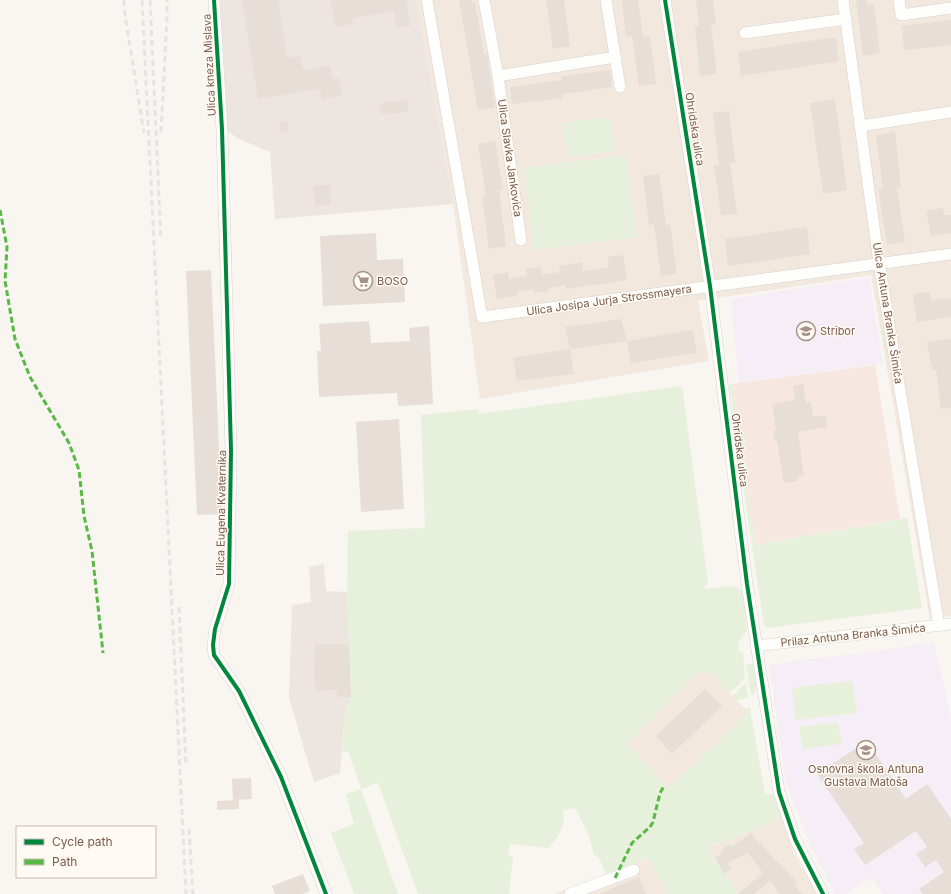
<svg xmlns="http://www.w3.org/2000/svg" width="951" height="894" viewBox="0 0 951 894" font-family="Inter,sans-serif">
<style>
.residential{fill:#f2e8de}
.commercial{fill:#f6e8e1}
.industrial{fill:#ede5e0}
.education{fill:#f6eef6}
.green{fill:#e7f0db}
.building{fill:#e6ded7}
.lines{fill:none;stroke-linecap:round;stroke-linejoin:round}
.minor-casing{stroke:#d7d1cb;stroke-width:12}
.minor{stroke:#fefefd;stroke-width:11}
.rail{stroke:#e6e3e7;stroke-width:3;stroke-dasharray:6 4;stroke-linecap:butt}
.quiet{stroke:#58b947;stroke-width:3;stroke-dasharray:6 3;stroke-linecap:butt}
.cycleway-casing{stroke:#fffaf3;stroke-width:6}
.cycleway{stroke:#00873e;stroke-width:4}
.labels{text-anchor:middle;stroke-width:3;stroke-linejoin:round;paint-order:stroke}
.street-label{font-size:11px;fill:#7a5c4d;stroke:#fffaf3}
.poi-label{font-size:11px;fill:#7a5c4d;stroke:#fffaf3;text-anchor:start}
</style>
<rect width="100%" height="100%" fill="#f9f5f0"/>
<g class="residential">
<polygon points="416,0 951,0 951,616 930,619 871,275 698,301 709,361 480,399 453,204"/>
<polygon points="709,671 748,712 669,788 627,744 697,673"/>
<polygon points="781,817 794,854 817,894 738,894 707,848 756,829"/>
<polygon points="650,858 667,894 553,894 593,880"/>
</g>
<polygon class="commercial" points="875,365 900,519 755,545 741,445 742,431 739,431 738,424 740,423 743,415 737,416 732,384"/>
<g class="industrial">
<polygon points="220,0 416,0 453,204 275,219 270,152 237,138 228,131"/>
<polygon points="324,564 326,591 347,592 351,697 345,711 340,773 314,782 289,698 292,605 311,602 309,567"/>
</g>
<g class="education">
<polygon points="869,277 883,363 739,383 731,299"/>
<polygon points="934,643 951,718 951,894 883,894 872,877 846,894 835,894 808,839 786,783 769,665"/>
</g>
<g class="green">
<polygon points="610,116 615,151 567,158 562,123"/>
<polygon points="626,155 637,237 534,250 524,168"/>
<polygon points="732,384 737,416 743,415 740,423 735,424 729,385"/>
<path d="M682,386L708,582L703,589C715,589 735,582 743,592L747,631L738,643L739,652H743L745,678L730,693L709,671L697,673L627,744L669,788L748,712L745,709L750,708L765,795L774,794L781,817L756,829L707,848L738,894H667L649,858L606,874L599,858L594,855L589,835L575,808L563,810C565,829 560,834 548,848L510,844L508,856H513L509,894H418L378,783L361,789L398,894H354L331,833L354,824L346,794L361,789L348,751L342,753L345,711L351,696L347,592L348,531L425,528L421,415L478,409L479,414Z"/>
<polygon points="735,431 742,431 746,434 748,444 741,445 755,545 907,518 922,608 768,628 764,626"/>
<polygon points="753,664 756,686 755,693 751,696 746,665"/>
<polygon points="852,681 857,713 796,720 792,688"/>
<polygon points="746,683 748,698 737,700 732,696"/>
<polygon points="838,722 842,744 803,749 799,727"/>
</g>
<g class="building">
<polygon points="242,0 278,0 287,58 300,56 303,70 330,66 332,79 339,78 342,96 322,100 320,89 258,99"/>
<polygon points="331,0 406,0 410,26 397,28 394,11 352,18 353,24 335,27"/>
<polygon points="459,0 472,0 472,3 475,3 484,54 487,54 495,107 478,110"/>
<polygon points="546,0 564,0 570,46 553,49"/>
<polygon points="622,0 638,0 643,37 650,36 656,84 639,86 632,36 626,37"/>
<polygon points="696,0 713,0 716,24 711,25 717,74 700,76 695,27 699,26"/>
<polygon points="856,0 867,0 867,5 874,4 880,53 863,56"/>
<polygon points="951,20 951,45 904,50 902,26"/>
<polygon points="836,37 839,61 741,76 738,52"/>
<polygon points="610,70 612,87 562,94 562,98 512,104 510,87 562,80 561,76"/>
<polygon points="835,99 847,190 823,194 810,103"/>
<polygon points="407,100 408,112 381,114 380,103"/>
<polygon points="729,111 735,163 730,163 737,214 721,215 714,165 719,165 713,113"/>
<polygon points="287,121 289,131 281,132 279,122"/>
<polygon points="895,132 901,187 897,188 905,242 887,244 878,188 883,188 876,135"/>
<polygon points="495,141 503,190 499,191 506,246 489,249 482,196 486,196 478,144"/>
<polygon points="659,174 666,225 670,224 677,274 661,276 654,224 649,225 643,176"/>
<polygon points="330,185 331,204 315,206 313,186"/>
<polygon points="943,208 944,215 951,215 951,233 931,236 926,211"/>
<polygon points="807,227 810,254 728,266 725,239"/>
<polygon points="376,233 377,260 403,259 405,302 323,306 320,236"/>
<polygon points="623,255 627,280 566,289 566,285 549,288 549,291 534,293 533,289 517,292 517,296 497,299 493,275 508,272 509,279 527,276 526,269 541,267 542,275 560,272 559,266 582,262 583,271 609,267 608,257"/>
<polygon points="211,270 222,514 197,515 186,271"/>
<polygon points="930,292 931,300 951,298 951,317 917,322 913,294"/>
<polygon points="621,319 627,341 570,349 565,327"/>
<polygon points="369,321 371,343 410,341 409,328 429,326 433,404 398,406 397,393 319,397 317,351 321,351 319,324"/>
<polygon points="692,330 697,353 631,363 627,341"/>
<polygon points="951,339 951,408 941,409 936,369 932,370 927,342"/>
<polygon points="570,349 574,374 517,381 513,358"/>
<polygon points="803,384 806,403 811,402 813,417 826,415 827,427 798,432 804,476 797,477 798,481 784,483 777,441 775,441 773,431 776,430 772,404 795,400 793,386"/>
<polygon points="399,419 404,509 361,512 356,422"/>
<polygon points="349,644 351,697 338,697 337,690 315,691 314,645"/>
<polygon points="705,689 722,706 672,754 656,736"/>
<polygon points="867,741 906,799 927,784 951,819 951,894 923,894 919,889 944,872 936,860 925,867 916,854 927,847 916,831 865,865 854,849 864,843 817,774"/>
<polygon points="251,778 252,799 233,800 232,779"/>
<polygon points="239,800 239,809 217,810 217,801"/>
<polygon points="751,833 759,844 761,843 771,856 787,871 798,884 795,886 802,894 780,894 770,881 754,894 738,894 763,873 748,853 728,863 731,869 724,874 715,858 722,854 720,851 730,844 732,847"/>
<polygon points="303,874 310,891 302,894 275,894 272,886"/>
<polygon points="639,877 646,894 599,894"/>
</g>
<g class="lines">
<defs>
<g id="minor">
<polyline points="214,0 222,129 231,450 229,584 215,629 213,645 214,655 239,691 281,777 326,894"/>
<polyline points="427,0 482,317 951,254"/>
<polyline points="484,0 498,76 521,240"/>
<polyline points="606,0 620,87"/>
<polyline points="665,0 710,286 747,584 779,792 795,839 823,894"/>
<polyline points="843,0 879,263 939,626"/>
<polyline points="899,0 901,15 951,8"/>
<polyline points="745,33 846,19"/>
<polyline points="498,76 615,57"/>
<polyline points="860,126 951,112"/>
<polyline points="756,646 951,624"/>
<polyline points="570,894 634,870"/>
</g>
</defs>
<use href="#minor" class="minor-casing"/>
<use href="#minor" class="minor"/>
<g class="rail">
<polyline points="124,0 125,15 144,133"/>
<polyline points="142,0 186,894"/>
<polyline points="150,0 161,240"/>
<polyline points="161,132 167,18 167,0"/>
<polyline points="179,607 186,767"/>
<polyline points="189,829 193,894"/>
</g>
<g class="quiet">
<polyline points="0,210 7,247 5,281 15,339 30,377 69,443 79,470 84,516 92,551 103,653"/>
<polyline points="615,878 632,843 650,827 653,822 660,793 664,786"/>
</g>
<defs>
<g id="cycleway">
<polyline points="214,0 222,129 231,450 229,584 215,629 213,645 214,655 239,691 281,777 326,894"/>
<polyline points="665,0 710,286 747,584 779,792 795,839 823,894"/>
</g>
</defs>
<use href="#cycleway" class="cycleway-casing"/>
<use href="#cycleway" class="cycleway"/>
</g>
<defs>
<symbol id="supermarket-ring" viewBox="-11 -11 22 22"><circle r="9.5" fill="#fffaf3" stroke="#a69286" stroke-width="1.5"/><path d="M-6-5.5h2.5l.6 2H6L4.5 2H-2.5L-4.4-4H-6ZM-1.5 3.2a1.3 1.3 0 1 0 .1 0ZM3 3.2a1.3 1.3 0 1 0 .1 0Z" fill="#a69286"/></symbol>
<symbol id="school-ring" viewBox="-11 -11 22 22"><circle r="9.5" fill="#fffaf3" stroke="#a69286" stroke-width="1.5"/><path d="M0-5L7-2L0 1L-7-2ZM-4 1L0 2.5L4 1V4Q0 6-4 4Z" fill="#a69286"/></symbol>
</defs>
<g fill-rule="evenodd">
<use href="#supermarket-ring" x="352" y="270" width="22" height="22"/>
<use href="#school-ring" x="795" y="320" width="22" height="22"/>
<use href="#school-ring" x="855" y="739" width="22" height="22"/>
</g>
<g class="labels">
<g class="street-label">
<text transform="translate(209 65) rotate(-93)" y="4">Ulica kneza Mislava</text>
<text transform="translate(695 129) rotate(81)" y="4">Ohridska ulica</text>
<text transform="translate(510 158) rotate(82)" y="4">Ulica Slavka Jankovića</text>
<text transform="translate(609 300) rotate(-8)" y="4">Ulica Josipa Jurja Strossmayera</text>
<text transform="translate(888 313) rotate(81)" y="4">Ulica Antuna Branka Šimića</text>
<text transform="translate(740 450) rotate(83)" y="4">Ohridska ulica</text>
<text transform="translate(221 513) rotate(-89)" y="4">Ulica Eugena Kvaternika</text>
<text transform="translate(853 635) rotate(-6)" y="4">Prilaz Antuna Branka Šimića</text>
</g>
<g class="poi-label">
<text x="377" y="285">BOSO</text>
<text x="820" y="335">Stribor</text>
<text x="866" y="773" text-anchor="middle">Osnovna škola Antuna<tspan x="866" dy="13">Gustava Matoša</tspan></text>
</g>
</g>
<rect x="16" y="826" width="140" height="52" fill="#fffaf3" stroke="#cabbb1"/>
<rect x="24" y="839" width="20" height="6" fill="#00873e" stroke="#cabbb1"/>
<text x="52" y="846" font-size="12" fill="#7a5c4d">Cycle path</text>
<rect x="24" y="859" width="20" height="6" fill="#58b947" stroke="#cabbb1"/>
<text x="52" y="866" font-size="12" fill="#7a5c4d">Path</text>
</svg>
